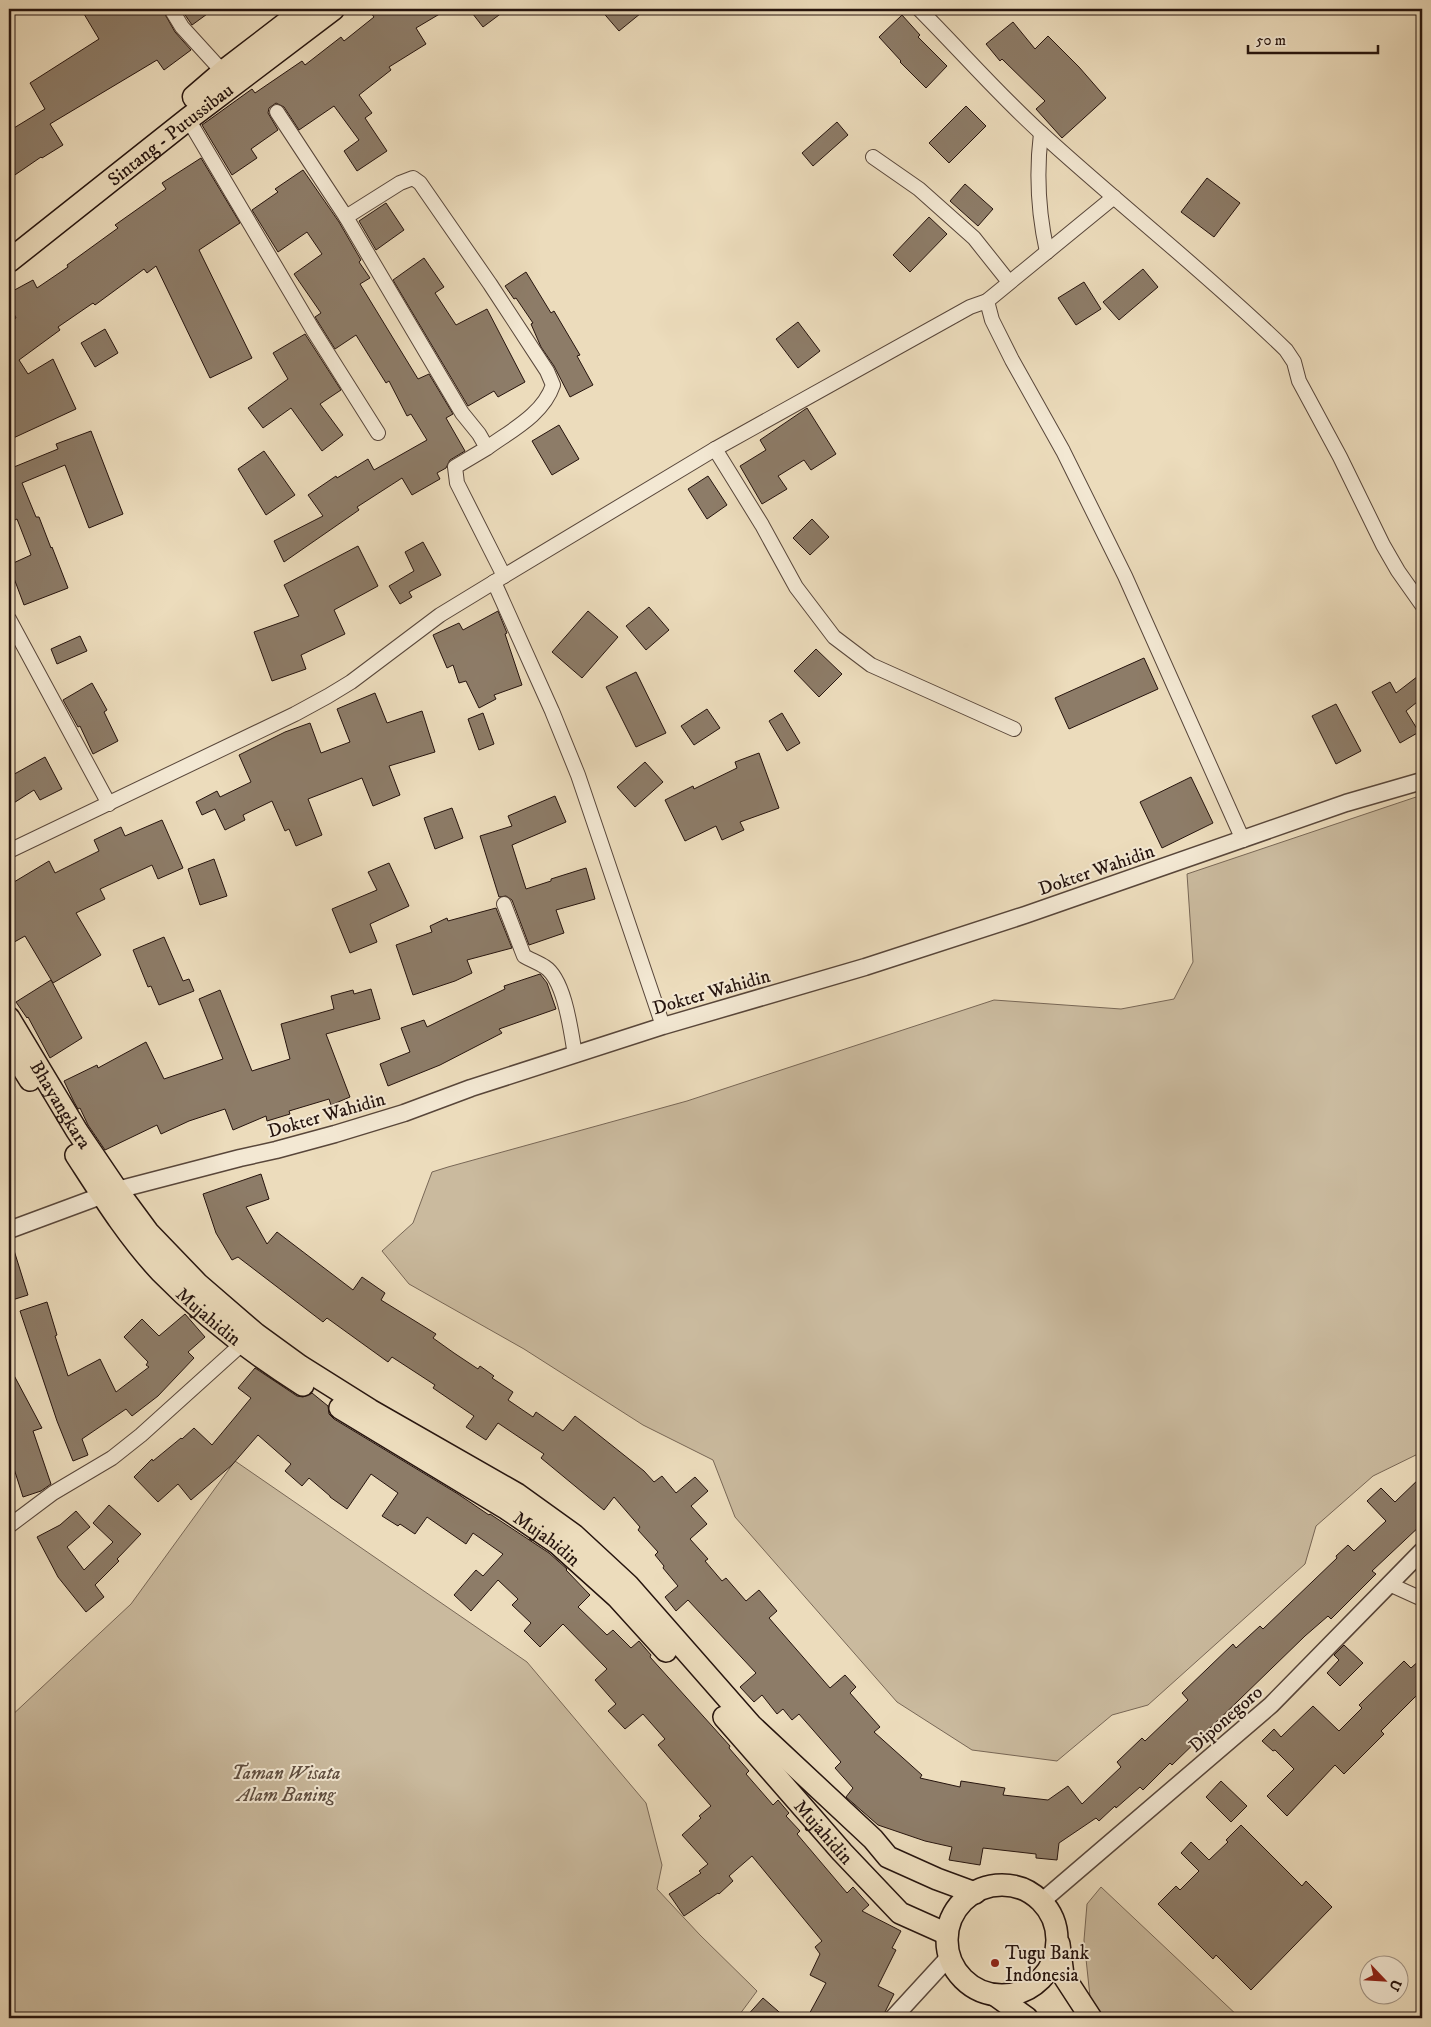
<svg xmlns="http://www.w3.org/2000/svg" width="1431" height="2027" viewBox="0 0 1431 2027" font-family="'IM FELL DW Pica',serif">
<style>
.green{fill:#caba9e;stroke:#786756}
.building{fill:#8d7c68;stroke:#26140e}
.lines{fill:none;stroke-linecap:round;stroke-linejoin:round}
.minor-casing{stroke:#58463a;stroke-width:16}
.tertiary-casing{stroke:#58463a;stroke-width:19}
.primary-casing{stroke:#26140e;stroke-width:24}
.trunk-casing{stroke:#26140e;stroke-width:25}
.minor{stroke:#f3e8d3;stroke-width:14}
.tertiary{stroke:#f3e8d3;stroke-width:16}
.primary{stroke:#ecdcbc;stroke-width:21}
.trunk{stroke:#ecdcbc;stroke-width:22}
.poi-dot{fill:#8f2418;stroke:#f3e8d3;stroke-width:2}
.labels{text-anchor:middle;stroke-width:4;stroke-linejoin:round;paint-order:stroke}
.street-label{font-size:19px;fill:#26140e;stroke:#f3e8d3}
.park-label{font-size:19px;font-style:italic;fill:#5f4e40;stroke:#f3e8d3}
.poi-label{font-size:19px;fill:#26140e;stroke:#f3e8d3;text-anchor:start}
</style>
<rect width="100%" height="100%" fill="#ecdcbc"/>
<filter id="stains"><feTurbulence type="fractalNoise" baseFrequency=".004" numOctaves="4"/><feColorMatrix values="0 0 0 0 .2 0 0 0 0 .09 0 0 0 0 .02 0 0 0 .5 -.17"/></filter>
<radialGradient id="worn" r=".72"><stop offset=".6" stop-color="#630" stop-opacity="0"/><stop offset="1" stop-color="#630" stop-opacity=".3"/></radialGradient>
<g class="green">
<polygon points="1422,795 1422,1452 1373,1476 1316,1526 1305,1564 1148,1705 1112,1715 1057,1761 972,1750 897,1702 735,1517 713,1460 643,1425 524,1349 409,1284 382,1251 413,1223 432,1172 448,1167 687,1101 994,1000 1121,1009 1174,999 1193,962 1187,874"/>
<polygon points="235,1461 527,1662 646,1803 662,1865 657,1889 700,1935 757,1991 737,2018 9,2018 9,1718 131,1604"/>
<polygon points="1101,1887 1240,2018 1106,2018 1091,2006 1084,1940 1087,1904"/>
</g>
<g class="building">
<polygon points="81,9 162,9 175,32 191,50 164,70 157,60 50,124 63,145 42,158 41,157 9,179 9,131 45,109 30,83 99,39"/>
<polygon points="181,9 214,9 192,25"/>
<polygon points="368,9 448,9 416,28 426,44 389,67 391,70 359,95 372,113 365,118 387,151 357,171 344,151 359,140 334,106 299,130 284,107 276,103 269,108 268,113 278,130 251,149 257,158 232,175 202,125 252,89 255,93 302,61 305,65 341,37 344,41 374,17"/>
<polygon points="469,9 507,9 483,27"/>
<polygon points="600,9 646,9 619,31"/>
<polygon points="902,15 920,35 918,37 947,66 926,88 900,62 901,61 879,37"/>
<polygon points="1013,22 1035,49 1048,36 1079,67 1106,98 1062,138 1036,109 1045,101 1002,59 1000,61 986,44"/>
<polygon points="966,106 986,126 949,163 929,143"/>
<polygon points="837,122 848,135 813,166 802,153"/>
<polygon points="201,158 240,223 199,250 252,358 210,378 156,266 147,273 144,269 95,305 93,303 58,327 60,330 19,360 28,374 53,359 76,409 9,440 9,321 16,318 9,304 9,293 33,280 37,288 68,267 67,265 118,228 115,225 166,189 162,183"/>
<polygon points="303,170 339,222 361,260 359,262 370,278 360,284 418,379 429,374 453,414 446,418 465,451 450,460 446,468 437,473 440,479 412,495 402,478 357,507 359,510 284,562 274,541 323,516 308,495 336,476 337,478 368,459 374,470 427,440 411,414 407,416 389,381 386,383 356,335 335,349 315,317 321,313 294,274 322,254 307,232 278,252 252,210 278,192 275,189"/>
<polygon points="1207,178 1240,203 1214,237 1181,212"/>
<polygon points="965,184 993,209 978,226 950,201"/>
<polygon points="386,203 404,230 376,250 359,221"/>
<polygon points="929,217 947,234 910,272 893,255"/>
<polygon points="424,258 444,287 435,293 456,325 487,309 525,382 498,397 494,391 468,406 393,280"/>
<polygon points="1143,269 1158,287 1119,320 1103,302"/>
<polygon points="526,272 551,313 554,311 580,355 577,356 593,385 570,397 554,366 541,347 531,324 533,323 516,298 514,299 505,286"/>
<polygon points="1084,282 1101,309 1076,325 1058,298"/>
<polygon points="798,322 820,351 798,368 776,339"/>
<polygon points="105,329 118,353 95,367 81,343"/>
<polygon points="305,334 341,390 320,404 343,435 322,451 291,408 263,428 248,408 288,379 273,353"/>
<polygon points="807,408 836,454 811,470 804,460 778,476 787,489 762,504 740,466 766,450 760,440"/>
<polygon points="559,425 579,459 552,475 532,441"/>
<polygon points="91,431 123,514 89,528 65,465 22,483 36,517 39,517 51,548 52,547 68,588 24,605 9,565 31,555 17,519 9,523 9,454 14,467 58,449 56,444"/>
<polygon points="264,451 295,495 266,515 238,469"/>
<polygon points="708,476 727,505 707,519 688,489"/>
<polygon points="812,519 829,537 810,555 793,538"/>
<polygon points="423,542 441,575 409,592 412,597 400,604 389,586 414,571 405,552"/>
<polygon points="358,546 378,586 334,610 345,634 301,655 306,669 272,681 254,632 299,616 284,585"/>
<polygon points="649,607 669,630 646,650 626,626"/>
<polygon points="498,611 507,633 505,634 522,685 494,695 496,699 479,708 466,681 459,683 453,665 447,668 433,635 459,623 463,630"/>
<polygon points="588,611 618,637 582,678 552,652"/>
<polygon points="80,636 87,651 57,664 51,649"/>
<polygon points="816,649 842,674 819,697 794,671"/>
<polygon points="1144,658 1158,689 1069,729 1055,698"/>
<polygon points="636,672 666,733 636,747 606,687"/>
<polygon points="1422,673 1422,698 1406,711 1419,732 1400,743 1372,692 1390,682 1396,693"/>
<polygon points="92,683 107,710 104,712 118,741 93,754 80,726 78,727 63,700"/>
<polygon points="375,693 387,723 422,711 435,752 389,766 400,795 373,806 362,778 308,799 322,835 296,846 289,829 285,831 272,801 243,815 245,820 225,830 215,809 202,815 196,802 217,791 220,797 251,782 239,755 285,732 310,723 321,753 350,742 337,709"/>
<polygon points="1336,704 1361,751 1336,764 1312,716"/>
<polygon points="707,709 720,728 694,745 681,726"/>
<polygon points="483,713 494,744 479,750 468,719"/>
<polygon points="782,713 800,743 787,751 769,721"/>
<polygon points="759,753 779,808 740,822 744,830 722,840 716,826 685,841 665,800 693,786 694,789 737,768 735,762"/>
<polygon points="45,757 62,789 40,800 34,790 9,806 9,777"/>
<polygon points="645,762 663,782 635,807 617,787"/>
<polygon points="1191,777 1213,823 1162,848 1140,802"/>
<polygon points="555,796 566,822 512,845 526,889 551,881 551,879 586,868 595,899 556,910 564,933 529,945 512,900 506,896 499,897 480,836 512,826 508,816"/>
<polygon points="452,808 463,838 435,849 424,818"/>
<polygon points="162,820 183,868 158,879 152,865 100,889 105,899 76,913 101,955 53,983 25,936 9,945 9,885 49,861 55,873 99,851 94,840 121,827 125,836"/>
<polygon points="214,859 227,896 200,905 188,869"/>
<polygon points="389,863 409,906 370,924 377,942 350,953 332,909 377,890 368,872"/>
<polygon points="496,908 512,948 467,960 472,973 455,981 413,995 396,945 432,932 430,926 447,918 448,921"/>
<polygon points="164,937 183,981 189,979 194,991 159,1005 151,986 148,987 133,950"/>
<polygon points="540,974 547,983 556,1009 499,1029 502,1033 440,1065 388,1086 380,1064 410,1052 401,1028 424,1020 427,1027 505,989 504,986"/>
<polygon points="51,980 82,1038 50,1058 28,1017 27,1018 16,1002"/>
<polygon points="371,989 380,1019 326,1034 350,1097 331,1105 329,1099 289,1111 290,1114 267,1121 266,1116 233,1130 225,1109 189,1121 161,1134 157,1125 105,1150 88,1125 80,1108 78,1109 74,1102 64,1081 97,1065 98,1068 146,1042 164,1079 223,1059 199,999 220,990 252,1071 290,1059 281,1024 334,1009 331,996 353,990 354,994"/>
<polygon points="261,1174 269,1199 246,1207 267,1244 277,1232 353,1290 362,1277 385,1293 381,1300 436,1334 433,1338 454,1353 478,1369 480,1366 494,1376 492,1378 513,1392 508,1400 533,1417 536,1412 563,1431 575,1416 644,1471 654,1482 662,1476 676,1493 695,1477 708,1491 691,1506 707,1524 690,1539 708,1559 705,1561 722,1581 726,1578 746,1601 759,1590 777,1611 769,1618 830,1688 845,1675 856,1687 850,1693 880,1727 874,1732 922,1775 920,1778 960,1787 961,1781 1005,1788 1003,1795 1048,1800 1068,1786 1082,1804 1121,1767 1117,1762 1142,1738 1145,1741 1188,1700 1182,1693 1233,1644 1236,1648 1260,1626 1263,1629 1337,1558 1336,1556 1348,1545 1354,1551 1386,1521 1367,1501 1381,1488 1395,1502 1422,1476 1422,1524 1372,1571 1376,1574 1331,1619 1328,1616 1305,1636 1172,1765 1170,1763 1143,1790 1140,1787 1116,1808 1115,1806 1099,1821 1096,1818 1059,1843 1057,1860 1036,1858 1036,1854 983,1848 980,1865 949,1860 952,1847 925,1841 878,1825 846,1797 853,1788 835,1768 841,1762 799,1714 792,1720 783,1709 777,1714 762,1695 754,1702 740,1687 756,1673 688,1600 676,1611 665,1597 678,1586 663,1568 664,1566 655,1555 658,1552 638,1530 640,1527 614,1497 604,1510 541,1458 544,1454 498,1423 486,1440 466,1427 474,1416 433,1388 435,1385 392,1357 388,1362 327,1318 323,1322 238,1257 232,1260 216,1233 203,1194"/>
<polygon points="9,1244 12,1244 28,1295 9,1301"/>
<polygon points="47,1302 57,1335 55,1336 68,1376 100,1359 116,1392 149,1367 146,1365 148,1362 124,1337 142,1319 159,1336 185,1314 205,1337 188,1352 194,1358 158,1396 132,1416 126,1409 82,1439 88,1455 73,1461 57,1421 20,1311"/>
<polygon points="9,1366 42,1428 33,1431 51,1484 41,1491 23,1497 9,1453"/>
<polygon points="255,1368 297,1396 303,1397 312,1393 328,1406 329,1414 334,1419 458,1494 489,1515 490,1514 549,1553 567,1569 566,1570 590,1595 578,1607 607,1635 613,1630 631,1648 639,1641 651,1655 650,1657 730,1746 729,1748 749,1771 746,1774 773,1805 778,1800 789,1813 786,1816 800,1831 797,1834 847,1893 853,1887 869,1905 862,1911 901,1931 892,1948 896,1950 878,1986 894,1994 882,2018 807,2018 826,1983 810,1975 820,1954 815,1947 822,1941 752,1856 729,1876 733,1881 719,1894 718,1893 684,1916 669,1894 701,1873 699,1871 708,1864 682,1835 701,1818 699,1816 711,1806 658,1745 665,1739 643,1714 625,1729 608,1711 616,1704 595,1680 607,1669 563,1624 540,1647 524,1631 531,1623 512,1605 518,1599 498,1580 471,1611 454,1595 476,1570 483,1576 503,1554 473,1533 466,1544 427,1517 415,1534 400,1524 398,1526 382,1516 398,1493 371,1474 347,1509 330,1497 330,1496 309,1478 302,1486 285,1471 291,1464 258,1435 232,1465 191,1500 178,1484 158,1502 134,1477 152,1459 153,1461 181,1438 182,1439 194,1428 212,1445 251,1398 238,1388"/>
<polygon points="109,1505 141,1534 117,1559 119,1561 95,1585 104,1597 86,1612 58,1577 37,1537 60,1525 76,1511 90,1527 67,1547 84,1570 113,1542 93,1523"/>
<polygon points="1344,1645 1363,1663 1340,1686 1327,1673 1339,1660 1334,1655"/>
<polygon points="1422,1658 1422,1690 1381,1731 1384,1734 1344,1774 1335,1765 1287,1816 1267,1796 1294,1769 1275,1750 1273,1751 1262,1741 1274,1729 1281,1737 1313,1706 1339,1731 1362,1708 1359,1705 1404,1661 1411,1668"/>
<polygon points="1221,1781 1247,1806 1231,1822 1206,1797"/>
<polygon points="1241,1825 1302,1886 1306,1881 1332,1907 1251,1990 1216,1955 1213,1959 1158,1904 1176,1886 1180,1890 1199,1871 1181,1853 1191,1842 1209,1860 1228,1842 1226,1840"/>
<polygon points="763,1998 786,2018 745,2018"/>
</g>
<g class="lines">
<defs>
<g id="minor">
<polyline points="171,9 182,27 223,72"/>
<path d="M919,9C960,50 998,94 1041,133C1122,207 1208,274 1286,350L1294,362L1299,381L1340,457L1383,545L1398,571L1422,605"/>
<polyline points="277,112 346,217"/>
<polyline points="188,119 313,330 378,433"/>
<path d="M1041,133C1036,174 1038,212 1047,252"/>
<polyline points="873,157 919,189 974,238 1009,282"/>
<polyline points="987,301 1114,197"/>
<path d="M487,448C510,431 543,415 553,385L547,371L490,284L420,183L413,178L400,183L346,217L462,413L479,434L487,448L455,467L457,483L504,576"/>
<polyline points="715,449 762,525 796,587 834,637 871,665 1014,729"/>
<polyline points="494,582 552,711 578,775 663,1026"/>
<polyline points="9,619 109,804"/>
<polyline points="9,851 295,714 328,696 351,682 440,615 504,576 715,449 970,307 987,301 992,320 1012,360 1063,451 1125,576 1243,840"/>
<path d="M504,904L524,956C531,960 539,963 545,967C565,980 571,1032 575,1055"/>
<polyline points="9,1526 53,1493 112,1458 141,1435 243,1343"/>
<polyline points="1389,1584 1422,1599"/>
</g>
<g id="tertiary">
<polyline points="9,1230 117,1190 240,1158 276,1150 335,1134 404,1113 471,1088 663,1026 865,967 1025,915 1346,803 1422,781"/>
<polyline points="1041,1902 1271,1705 1422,1551"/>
<polyline points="893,2018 949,1957"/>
</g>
<g id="primary">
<path id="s1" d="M9,1018L77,1131L117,1190L148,1232L198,1284L256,1334L300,1366L370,1410L517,1494L574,1535L628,1585L751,1725L873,1839L888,1857L937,1879L975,1893"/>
<polyline points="9,1046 30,1080"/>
<path id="s2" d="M76,1155C102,1195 128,1237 161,1272C203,1315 252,1353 303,1385"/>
<path id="s3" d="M340,1408L507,1509L557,1543L617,1597L666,1651"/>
<path id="s4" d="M724,1717L842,1852L900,1913L947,1934"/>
<circle cx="1002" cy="1940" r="55"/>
<polyline points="1059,1944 1063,1975 1091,2018"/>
<polyline points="995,1995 1027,2018"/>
</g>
<g id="trunk">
<polyline points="194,97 223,72 305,9"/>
<path id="s5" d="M9,261L188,119L333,9"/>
</g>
</defs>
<use href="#minor" class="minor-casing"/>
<use href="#tertiary" class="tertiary-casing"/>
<use href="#primary" class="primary-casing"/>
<use href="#trunk" class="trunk-casing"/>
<use href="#minor" class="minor"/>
<use href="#tertiary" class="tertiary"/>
<use href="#primary" class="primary"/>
<use href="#trunk" class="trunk"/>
</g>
<circle class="poi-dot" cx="995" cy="1963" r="5"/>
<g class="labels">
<g class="street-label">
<text dy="7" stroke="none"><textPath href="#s5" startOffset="205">Sintang - Putussibau</textPath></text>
<text transform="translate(1096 869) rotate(-19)" y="7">Dokter Wahidin</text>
<text transform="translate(711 991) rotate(-16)" y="7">Dokter Wahidin</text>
<text dy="7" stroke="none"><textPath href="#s1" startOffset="101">Bhayangkara</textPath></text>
<text transform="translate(326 1114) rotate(-16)" y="7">Dokter Wahidin</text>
<text dy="7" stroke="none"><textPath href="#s2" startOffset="210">Mujahidin</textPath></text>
<text dy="7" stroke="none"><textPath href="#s3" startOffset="245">Mujahidin</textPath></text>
<text transform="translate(1225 1718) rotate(-41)" y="7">Diponegoro</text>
<text dy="7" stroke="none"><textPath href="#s4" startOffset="152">Mujahidin</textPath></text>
</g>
<g class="park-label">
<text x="286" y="1779">Taman Wisata<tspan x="286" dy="22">Alam Baning</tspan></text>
</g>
<g class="poi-label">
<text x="1005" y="1959">Tugu Bank<tspan x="1005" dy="22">Indonesia</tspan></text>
</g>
</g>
<rect width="1431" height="2027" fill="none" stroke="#ecdcbc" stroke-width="30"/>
<rect x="10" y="10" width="1411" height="2007" fill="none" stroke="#26140e" stroke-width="2.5"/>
<rect x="15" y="15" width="1401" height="1997" fill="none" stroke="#26140e"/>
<g transform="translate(1384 1980) rotate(115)"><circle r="24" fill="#f3e8d3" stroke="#a19384"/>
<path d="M0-4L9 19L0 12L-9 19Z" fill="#8f2418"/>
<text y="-8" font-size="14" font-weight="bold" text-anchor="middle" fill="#26140e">U</text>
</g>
<path d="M1248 45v8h130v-8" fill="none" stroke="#26140e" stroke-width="2.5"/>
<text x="1256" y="45" font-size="15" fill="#26140e" stroke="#f3e8d3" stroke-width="4" paint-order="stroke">50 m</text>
<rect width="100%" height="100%" filter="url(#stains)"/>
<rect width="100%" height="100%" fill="url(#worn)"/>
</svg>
